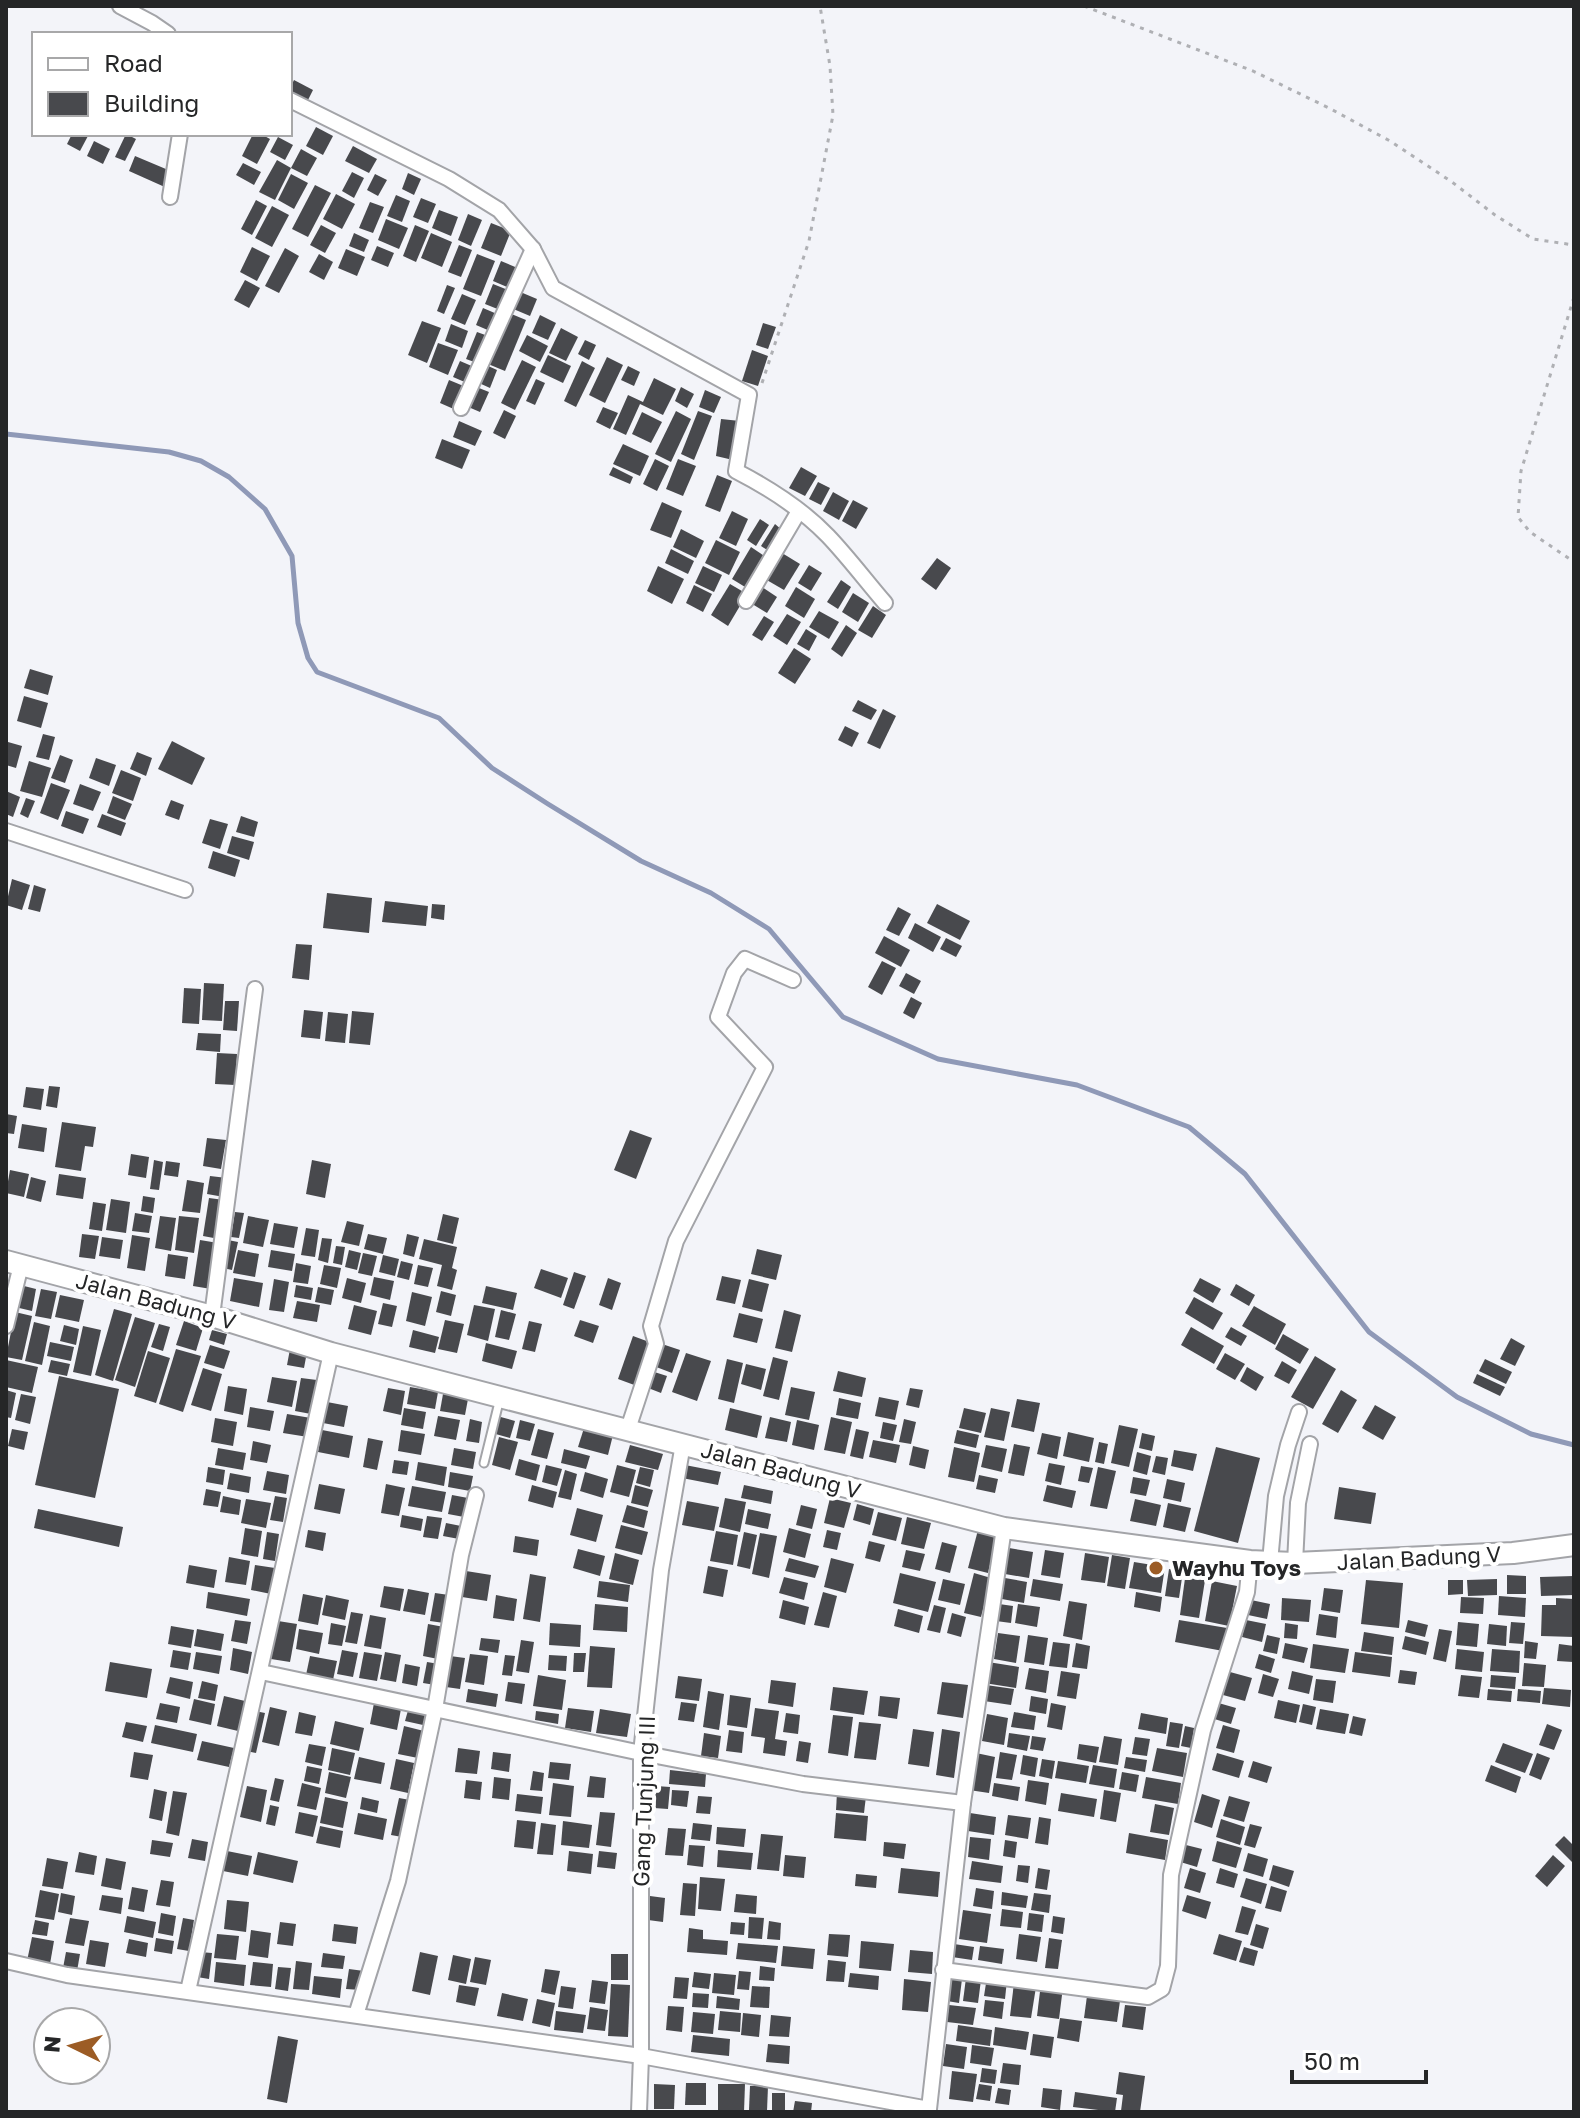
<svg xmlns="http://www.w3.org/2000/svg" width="1580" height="2118" viewBox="0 0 1580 2118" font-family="'Golos Text',sans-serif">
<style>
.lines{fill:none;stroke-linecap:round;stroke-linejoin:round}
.stream{stroke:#8f99b7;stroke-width:5}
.building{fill:#48494d}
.service-casing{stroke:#a3a4a8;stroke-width:11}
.minor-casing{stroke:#a3a4a8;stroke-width:18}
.secondary-casing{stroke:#a3a4a8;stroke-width:24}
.path{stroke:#afb0b4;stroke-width:3;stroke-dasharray:4 6;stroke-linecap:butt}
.service{stroke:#fff;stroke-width:7}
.minor{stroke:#fff;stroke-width:14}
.secondary{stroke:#fff;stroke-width:20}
.poi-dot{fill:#9c5c25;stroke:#fff;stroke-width:3}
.labels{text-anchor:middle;stroke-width:8;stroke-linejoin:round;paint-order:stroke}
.street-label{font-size:22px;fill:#252627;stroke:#fff}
.poi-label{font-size:22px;font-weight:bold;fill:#252627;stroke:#fff;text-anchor:start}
</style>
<rect width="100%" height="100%" fill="#f3f4f9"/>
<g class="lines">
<polyline class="stream" points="6,434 169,452 201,461 229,477 265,509 292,556 298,623 308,658 317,672 439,718 492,768 548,804 641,861 711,893 769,929 843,1017 938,1059 1077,1085 1189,1127 1245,1174 1369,1332 1457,1397 1531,1434 1574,1445"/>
</g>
<g class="building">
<polygon points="294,80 313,90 306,104 290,96 290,88"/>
<polygon points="316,127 333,136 323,155 306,146"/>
<polygon points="72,134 89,134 80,151 67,144"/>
<polygon points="126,134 136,139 125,161 115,157"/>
<polygon points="253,134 261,134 270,139 257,164 242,156"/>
<polygon points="278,137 293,145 285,160 270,152"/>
<polygon points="94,141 110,149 103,164 87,156"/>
<polygon points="353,146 377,159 369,173 345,161"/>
<polygon points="301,149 317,158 307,176 291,168"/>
<polygon points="135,156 173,172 167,188 129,171"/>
<polygon points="277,160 291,168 275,200 259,192"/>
<polygon points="243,163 261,172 254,185 236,175"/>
<polygon points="352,172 364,178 354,198 342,191"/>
<polygon points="408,173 421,179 414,195 402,189"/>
<polygon points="291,174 308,183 294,209 278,200"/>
<polygon points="375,174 387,180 378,196 367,190"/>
<polygon points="315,185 331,193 308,237 292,229"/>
<polygon points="336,194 355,204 342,229 323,219"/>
<polygon points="396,195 410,201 402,222 387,216"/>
<polygon points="421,198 436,204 428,223 413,217"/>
<polygon points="256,200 267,206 252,235 241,229"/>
<polygon points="370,202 384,207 373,233 359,228"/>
<polygon points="272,206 289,215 272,247 255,238"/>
<polygon points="439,210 458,217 451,236 432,228"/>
<polygon points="468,214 482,220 471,246 458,240"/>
<polygon points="386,219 408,228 399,249 378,240"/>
<polygon points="491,223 511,231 501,256 481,248"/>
<polygon points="321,225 336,233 325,253 310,245"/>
<polygon points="415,225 429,231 416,262 403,256"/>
<polygon points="354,233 369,240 364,252 349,246"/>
<polygon points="431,233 452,242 442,267 421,258"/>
<polygon points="459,245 472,250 461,277 448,272"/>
<polygon points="377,246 394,253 388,267 371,260"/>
<polygon points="252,247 270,256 257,281 240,272"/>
<polygon points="285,248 299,256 279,293 265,286"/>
<polygon points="346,249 365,257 357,276 338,268"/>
<polygon points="319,254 333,262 324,280 309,272"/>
<polygon points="477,254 495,261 481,296 463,289"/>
<polygon points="501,261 520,269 512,289 493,281"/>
<polygon points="245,280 260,288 249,308 234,300"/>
<polygon points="493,284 508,290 500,310 485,304"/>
<polygon points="447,285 455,288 444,314 437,311"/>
<polygon points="518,291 537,299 530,316 511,308"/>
<polygon points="462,294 476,300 465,325 451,319"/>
<polygon points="483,308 497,314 490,331 476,325"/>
<polygon points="509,313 526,320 505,371 488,364"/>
<polygon points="540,315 556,323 548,340 532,333"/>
<polygon points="422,321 441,328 427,363 408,355"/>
<polygon points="763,323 776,327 768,349 756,345"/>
<polygon points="451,324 468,331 462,348 445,341"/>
<polygon points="561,328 578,337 566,361 549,353"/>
<polygon points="477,332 488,336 477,363 466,359"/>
<polygon points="527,335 548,346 540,362 519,351"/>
<polygon points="585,340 596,345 589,360 578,354"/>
<polygon points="438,343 458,350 448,375 429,367"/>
<polygon points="752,350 768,356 758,386 742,381"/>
<polygon points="548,355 571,366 563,383 540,372"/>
<polygon points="607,357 623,365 605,403 589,395"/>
<polygon points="522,360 536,367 515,410 501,403"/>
<polygon points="460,361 474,367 467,383 453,377"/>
<polygon points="582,361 595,368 576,407 564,401"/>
<polygon points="486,365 497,370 490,388 479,383"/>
<polygon points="628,366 640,372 634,386 621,380"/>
<polygon points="654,378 676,389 663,415 640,404 626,435 613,429 628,395 643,402"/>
<polygon points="536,379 545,383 535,405 526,401"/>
<polygon points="449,380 466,387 456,410 440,403"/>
<polygon points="474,386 489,392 480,412 466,406"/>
<polygon points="681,387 694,394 687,408 675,401"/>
<polygon points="705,390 721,397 714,413 699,407"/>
<polygon points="603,407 618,413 610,429 596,422"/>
<polygon points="504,410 516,416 505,439 493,433"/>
<polygon points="676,411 691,419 671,462 655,454"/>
<polygon points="698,411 712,416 694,460 681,454"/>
<polygon points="642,412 662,422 651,443 632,434"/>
<polygon points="721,419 740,421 733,460 716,456"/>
<polygon points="459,421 482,431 475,446 453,437"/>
<polygon points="442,439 470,450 462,469 435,458"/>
<polygon points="623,444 649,456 640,476 613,464"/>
<polygon points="655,459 669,466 657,491 643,484"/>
<polygon points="678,459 696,466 683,496 666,489"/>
<polygon points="613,467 633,477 630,484 609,475"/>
<polygon points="801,467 817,476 805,496 789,488"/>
<polygon points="717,475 732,481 720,512 705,506"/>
<polygon points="818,482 830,488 821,505 809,499"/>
<polygon points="833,492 849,501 839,520 823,511"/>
<polygon points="853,500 868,508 856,529 842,521"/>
<polygon points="662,502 682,511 671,538 650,530"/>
<polygon points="732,511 748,519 736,546 719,538"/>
<polygon points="760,519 769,525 756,546 747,540"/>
<polygon points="775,524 782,530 769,551 761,546"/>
<polygon points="681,529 704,541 696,558 673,547"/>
<polygon points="716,540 740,552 729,575 705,563"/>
<polygon points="751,547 769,559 750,590 732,579"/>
<polygon points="671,549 694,561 688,574 665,563"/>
<polygon points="782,553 800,564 784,590 765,579"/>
<polygon points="937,558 951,568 936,590 921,579"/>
<polygon points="809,565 822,573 811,591 798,583"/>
<polygon points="658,566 684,579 672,604 647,591"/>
<polygon points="703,566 722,575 714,592 695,583"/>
<polygon points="841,580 851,587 838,609 827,602"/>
<polygon points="730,584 747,594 728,626 711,615"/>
<polygon points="694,585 712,594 703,612 686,603"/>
<polygon points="759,585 777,597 767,613 749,602"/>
<polygon points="796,587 815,599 804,618 785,606"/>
<polygon points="853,593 869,603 858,622 842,612"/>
<polygon points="873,606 886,615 872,638 858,630"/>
<polygon points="819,611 839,622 829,639 809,627"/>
<polygon points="787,614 801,622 787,645 773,636"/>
<polygon points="764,616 774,622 762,641 752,635"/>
<polygon points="846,625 857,633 842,657 831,649"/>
<polygon points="806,629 817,636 809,651 797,644"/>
<polygon points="794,648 811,659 795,684 778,673"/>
<polygon points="30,669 53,676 48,695 24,688"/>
<polygon points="24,696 48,703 41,728 17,721"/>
<polygon points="858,700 877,710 871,720 852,711"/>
<polygon points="883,709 896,716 880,749 867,743"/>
<polygon points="845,726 859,733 852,747 838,740"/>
<polygon points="43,734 55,737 49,760 36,757"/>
<polygon points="172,741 205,758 192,785 158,769"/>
<polygon points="8,742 22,746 16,768 6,765"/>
<polygon points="137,752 152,758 146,776 130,769"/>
<polygon points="60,755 73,760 65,783 51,778"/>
<polygon points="96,758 116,765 109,786 89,778"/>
<polygon points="29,761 51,768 42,797 20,791"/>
<polygon points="121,770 141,778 133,801 112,793"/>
<polygon points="51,783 70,790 58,820 40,813"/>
<polygon points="80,784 101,792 93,811 73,804"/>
<polygon points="6,791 20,797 13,817 6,814"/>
<polygon points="113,796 132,804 125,820 107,813"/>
<polygon points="26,798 35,801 28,818 20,814"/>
<polygon points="171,800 184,805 179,820 165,815"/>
<polygon points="66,811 89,819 83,834 61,826"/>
<polygon points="102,814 126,823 121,836 97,827"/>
<polygon points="241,816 258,822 254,837 236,832"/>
<polygon points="210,819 228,824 220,849 202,843"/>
<polygon points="232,836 254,842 249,860 227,853"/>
<polygon points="213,851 240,860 235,877 208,868"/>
<polygon points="12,879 30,885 22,910 6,905"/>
<polygon points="34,885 46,889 40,912 28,909"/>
<polygon points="327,893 372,898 369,933 323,928"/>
<polygon points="385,901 428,906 426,926 382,922"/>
<polygon points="432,904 445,905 444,920 431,918"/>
<polygon points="937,904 970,921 960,940 927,923"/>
<polygon points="898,907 911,914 899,936 886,930"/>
<polygon points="915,923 941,937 933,952 908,938"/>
<polygon points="884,936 910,950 901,967 875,953"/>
<polygon points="946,938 962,946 956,957 940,949"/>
<polygon points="296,944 312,945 309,980 292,978"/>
<polygon points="882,961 896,968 882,995 868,987"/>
<polygon points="906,973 921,981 914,994 899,986"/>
<polygon points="204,983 224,984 222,1021 202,1020"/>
<polygon points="184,988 201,989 199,1024 182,1023"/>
<polygon points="911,997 922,1003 914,1019 903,1013"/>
<polygon points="225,1001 239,1001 237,1031 223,1030"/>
<polygon points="304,1010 323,1012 320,1039 301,1037"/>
<polygon points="352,1011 374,1013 370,1045 349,1043"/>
<polygon points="328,1012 348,1014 345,1043 325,1041"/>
<polygon points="198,1033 221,1034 220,1052 196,1050"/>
<polygon points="217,1053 237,1054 235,1085 215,1084"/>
<polygon points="49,1086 60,1087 57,1108 46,1106"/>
<polygon points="26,1087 44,1089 41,1110 23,1107"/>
<polygon points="6,1114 17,1116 14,1134 6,1133"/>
<polygon points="62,1122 96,1127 93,1147 85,1146 81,1171 55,1167"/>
<polygon points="22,1124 47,1128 44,1152 18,1148"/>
<polygon points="630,1130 652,1138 636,1179 614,1170"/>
<polygon points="207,1138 226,1140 221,1169 203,1166"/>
<polygon points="131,1154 149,1157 146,1178 128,1175"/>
<polygon points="154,1160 163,1162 159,1190 150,1189"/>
<polygon points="312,1160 331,1164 325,1198 306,1194"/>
<polygon points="166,1161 180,1163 178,1177 164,1175"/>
<polygon points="10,1170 29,1174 24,1197 6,1193"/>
<polygon points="59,1174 86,1178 83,1199 56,1195"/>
<polygon points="210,1176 227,1178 224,1197 207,1194"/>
<polygon points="31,1177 46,1181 41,1202 26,1198"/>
<polygon points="187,1180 204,1183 200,1213 182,1211"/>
<polygon points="143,1196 155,1198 153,1213 141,1211"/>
<polygon points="209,1198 224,1200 219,1239 203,1236"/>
<polygon points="111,1199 130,1202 126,1233 106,1230"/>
<polygon points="93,1202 106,1204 102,1231 89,1229"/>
<polygon points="235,1212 244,1213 239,1238 231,1237"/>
<polygon points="135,1213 152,1216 149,1233 132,1231"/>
<polygon points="443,1214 459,1218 453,1244 437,1240"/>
<polygon points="160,1216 176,1218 171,1251 155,1248"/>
<polygon points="179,1216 199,1218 194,1253 175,1250"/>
<polygon points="248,1216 269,1220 263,1247 243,1243"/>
<polygon points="347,1221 364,1225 359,1246 341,1242"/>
<polygon points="274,1223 298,1227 294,1248 270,1244"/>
<polygon points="306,1228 319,1230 315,1257 301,1255"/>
<polygon points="82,1234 99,1236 95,1259 79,1257"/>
<polygon points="368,1234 387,1238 383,1254 364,1249"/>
<polygon points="407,1234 419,1237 414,1257 403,1254"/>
<polygon points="132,1235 150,1238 145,1271 127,1268"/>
<polygon points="102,1237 123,1240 120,1259 99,1256"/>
<polygon points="322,1238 332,1239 328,1263 318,1260"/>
<polygon points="424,1239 457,1247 452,1268 457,1270 452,1290 437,1286 442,1265 419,1259"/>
<polygon points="200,1240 218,1243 211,1289 193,1286"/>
<polygon points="228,1240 238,1242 232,1270 223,1268"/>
<polygon points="336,1246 345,1247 342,1265 333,1263"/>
<polygon points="757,1249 782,1255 776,1280 751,1274"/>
<polygon points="238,1250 259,1254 255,1277 233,1273"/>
<polygon points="271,1250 295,1254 292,1271 268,1267"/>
<polygon points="349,1250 361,1253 357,1270 345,1267"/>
<polygon points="363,1253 377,1256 372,1276 358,1273"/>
<polygon points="168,1254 188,1257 185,1279 165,1276"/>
<polygon points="383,1255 399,1259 395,1276 379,1272"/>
<polygon points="401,1261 413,1264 409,1280 397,1277"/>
<polygon points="296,1263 311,1266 308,1284 293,1282"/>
<polygon points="324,1265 341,1268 337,1288 320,1284"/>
<polygon points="418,1265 433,1268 428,1287 414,1284"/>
<polygon points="541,1269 568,1278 561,1298 534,1288"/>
<polygon points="574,1272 586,1276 574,1309 563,1305"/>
<polygon points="722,1276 741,1280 735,1304 716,1300"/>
<polygon points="374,1277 394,1281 390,1300 370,1295"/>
<polygon points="234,1278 263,1283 259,1307 230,1301"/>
<polygon points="347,1278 366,1283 361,1303 342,1298"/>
<polygon points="608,1278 621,1283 612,1310 599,1305"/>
<polygon points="1200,1278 1221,1289 1213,1303 1193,1291"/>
<polygon points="274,1279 289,1282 284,1312 269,1310"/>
<polygon points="749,1279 769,1284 762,1312 742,1307"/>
<polygon points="1236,1284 1255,1295 1249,1306 1230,1295"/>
<polygon points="20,1285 36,1289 32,1311 15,1307"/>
<polygon points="296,1285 313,1288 311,1300 294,1297"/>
<polygon points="486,1286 517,1293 513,1310 482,1303"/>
<polygon points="318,1287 334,1290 331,1305 315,1302"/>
<polygon points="41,1289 57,1292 51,1319 35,1316"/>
<polygon points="441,1291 456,1295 451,1316 436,1312"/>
<polygon points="412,1292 432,1297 425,1326 406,1321"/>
<polygon points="60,1295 84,1300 79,1322 55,1317"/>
<polygon points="1194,1297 1223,1313 1213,1330 1185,1313"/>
<polygon points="297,1301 320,1305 317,1322 293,1318"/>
<polygon points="383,1303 397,1306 392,1327 378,1324"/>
<polygon points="354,1305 377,1311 371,1335 348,1329"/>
<polygon points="474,1305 495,1309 488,1341 467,1335"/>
<polygon points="1254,1306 1286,1324 1275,1345 1242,1326"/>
<polygon points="114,1309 132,1314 113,1381 95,1375"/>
<polygon points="501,1310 516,1314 509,1340 495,1337"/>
<polygon points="784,1310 801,1315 792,1352 775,1348"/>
<polygon points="15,1312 32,1316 22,1360 6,1357"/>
<polygon points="739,1313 763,1319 757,1343 733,1337"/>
<polygon points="135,1317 155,1323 135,1387 115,1380"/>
<polygon points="445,1320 464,1324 457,1353 438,1349"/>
<polygon points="580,1320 599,1326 593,1343 574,1336"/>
<polygon points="184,1321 203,1328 196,1351 176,1345"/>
<polygon points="529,1321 542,1324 535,1352 522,1349"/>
<polygon points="34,1322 50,1326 42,1365 25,1361"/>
<polygon points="159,1324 170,1327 163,1351 151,1347"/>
<polygon points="64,1325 79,1329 76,1345 60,1341"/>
<polygon points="83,1326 101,1330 91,1376 73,1372"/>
<polygon points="1191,1327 1224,1346 1214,1364 1181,1345"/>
<polygon points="1231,1327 1247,1336 1241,1346 1225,1337"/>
<polygon points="212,1330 227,1334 224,1345 209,1340"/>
<polygon points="413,1330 439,1337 435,1353 409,1347"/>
<polygon points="1283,1334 1309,1349 1300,1364 1275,1349"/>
<polygon points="633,1336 652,1343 637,1386 618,1379"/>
<polygon points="1511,1338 1525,1346 1515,1366 1500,1359"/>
<polygon points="50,1342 74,1347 71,1361 47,1356"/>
<polygon points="486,1343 517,1351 512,1369 482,1361"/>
<polygon points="659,1343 680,1350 672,1373 651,1365"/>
<polygon points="210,1345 230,1351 224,1369 204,1363"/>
<polygon points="176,1349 201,1356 183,1412 159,1404"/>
<polygon points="290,1349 307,1352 304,1368 287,1365"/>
<polygon points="148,1351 170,1358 156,1403 134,1396"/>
<polygon points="686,1353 711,1361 697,1401 672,1392"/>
<polygon points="1225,1353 1245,1364 1235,1380 1216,1369"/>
<polygon points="1315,1356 1336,1369 1313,1409 1291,1397"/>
<polygon points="773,1357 788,1361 779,1400 763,1396"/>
<polygon points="727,1359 743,1363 734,1403 718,1399"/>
<polygon points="1485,1359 1512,1372 1506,1384 1479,1371"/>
<polygon points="6,1360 38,1367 32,1393 6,1387"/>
<polygon points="51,1360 70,1364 67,1376 48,1372"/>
<polygon points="1282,1361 1297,1370 1289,1384 1274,1376"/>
<polygon points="746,1364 766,1369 761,1390 741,1384"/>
<polygon points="1247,1367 1264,1377 1256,1391 1240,1381"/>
<polygon points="203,1368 222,1374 211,1411 191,1405"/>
<polygon points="648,1370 667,1376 661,1393 643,1386"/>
<polygon points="838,1371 866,1378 862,1397 833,1391"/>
<polygon points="1477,1374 1505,1387 1500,1396 1473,1383"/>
<polygon points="59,1376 119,1389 95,1498 35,1485"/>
<polygon points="272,1377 297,1381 292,1407 267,1402"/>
<polygon points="301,1378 317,1380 311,1414 295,1411"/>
<polygon points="228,1386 247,1389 243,1415 224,1411"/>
<polygon points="410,1387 438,1392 435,1409 407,1404"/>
<polygon points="791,1387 815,1392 809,1420 785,1415"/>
<polygon points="388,1388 405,1391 401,1415 383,1411"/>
<polygon points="910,1388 923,1390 919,1408 906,1405"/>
<polygon points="6,1390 16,1393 11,1418 6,1417"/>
<polygon points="1341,1390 1357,1400 1338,1433 1322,1424"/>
<polygon points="21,1394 36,1397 30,1424 15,1420"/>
<polygon points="443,1394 468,1399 465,1415 440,1411"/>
<polygon points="879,1397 899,1401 895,1420 875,1416"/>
<polygon points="839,1398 861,1403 858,1419 836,1415"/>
<polygon points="1017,1399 1040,1403 1034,1432 1011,1427"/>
<polygon points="327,1402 348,1406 344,1427 323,1423"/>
<polygon points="1375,1405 1396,1417 1383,1440 1362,1428"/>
<polygon points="250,1407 274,1411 270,1431 247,1427"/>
<polygon points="404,1408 426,1412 423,1429 401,1425"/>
<polygon points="730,1408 762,1416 757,1438 725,1430"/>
<polygon points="964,1408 986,1413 981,1433 959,1428"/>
<polygon points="991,1408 1010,1412 1004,1441 984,1437"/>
<polygon points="287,1414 311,1418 308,1437 283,1433"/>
<polygon points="438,1416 460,1420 456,1440 434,1436"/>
<polygon points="497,1416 515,1421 510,1438 492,1433"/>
<polygon points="770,1417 791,1422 787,1442 765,1438"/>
<polygon points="831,1417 852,1422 845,1454 824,1450"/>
<polygon points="215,1418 237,1422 233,1446 211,1442"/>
<polygon points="470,1419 482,1422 479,1443 466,1441"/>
<polygon points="904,1419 916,1422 911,1444 899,1442"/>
<polygon points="520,1420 535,1424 530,1441 516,1438"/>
<polygon points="797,1420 819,1425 814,1450 792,1445"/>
<polygon points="883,1422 897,1425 893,1441 880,1438"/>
<polygon points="1119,1425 1138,1429 1129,1467 1111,1463"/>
<polygon points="584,1428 613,1435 608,1455 578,1447"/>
<polygon points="12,1429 28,1432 24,1450 8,1446"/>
<polygon points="538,1429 554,1433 547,1459 531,1455"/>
<polygon points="856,1429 869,1432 863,1459 850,1456"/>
<polygon points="322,1430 353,1436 349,1458 318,1452"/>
<polygon points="401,1430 425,1434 421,1455 398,1451"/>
<polygon points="957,1430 979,1435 976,1448 954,1443"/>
<polygon points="1068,1432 1094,1438 1089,1462 1063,1456"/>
<polygon points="1042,1433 1061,1437 1057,1459 1037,1454"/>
<polygon points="1142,1433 1155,1436 1152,1451 1139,1448"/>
<polygon points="499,1437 518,1442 510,1470 492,1465"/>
<polygon points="368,1438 383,1441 377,1470 363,1467"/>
<polygon points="873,1440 900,1445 896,1463 869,1457"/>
<polygon points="253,1441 271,1445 267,1463 250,1460"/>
<polygon points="1099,1442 1108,1444 1104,1464 1095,1462"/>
<polygon points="1014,1444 1030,1447 1024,1476 1008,1473"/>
<polygon points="630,1445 663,1454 658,1470 625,1462"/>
<polygon points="986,1445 1007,1449 1002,1472 981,1467"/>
<polygon points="913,1446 929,1450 925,1469 909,1465"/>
<polygon points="954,1447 980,1453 974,1482 948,1477"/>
<polygon points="1216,1447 1260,1458 1238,1543 1194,1531"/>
<polygon points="218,1448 246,1453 243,1470 215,1465"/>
<polygon points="454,1448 476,1452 473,1469 451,1465"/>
<polygon points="564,1449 590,1456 586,1469 561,1463"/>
<polygon points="1174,1450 1197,1454 1193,1471 1171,1466"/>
<polygon points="1137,1452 1151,1456 1147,1475 1133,1471"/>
<polygon points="1156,1456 1168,1458 1165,1475 1152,1472"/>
<polygon points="519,1459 540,1465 536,1481 515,1475"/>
<polygon points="394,1460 409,1462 407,1475 392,1473"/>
<polygon points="418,1462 447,1467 444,1486 415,1480"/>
<polygon points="1049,1463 1065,1466 1061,1485 1045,1481"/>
<polygon points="546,1465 562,1469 557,1486 542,1482"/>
<polygon points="617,1465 636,1470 629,1497 610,1492"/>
<polygon points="685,1465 721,1472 718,1485 682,1478"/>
<polygon points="1081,1466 1093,1468 1089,1483 1078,1481"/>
<polygon points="208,1467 225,1470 223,1485 206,1482"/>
<polygon points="640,1467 654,1470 650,1487 636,1483"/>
<polygon points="1098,1467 1116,1471 1107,1509 1090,1506"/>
<polygon points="565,1470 577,1474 571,1500 558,1497"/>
<polygon points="267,1471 289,1475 286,1494 263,1490"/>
<polygon points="450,1472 473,1476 470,1491 448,1487"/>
<polygon points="585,1472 608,1479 603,1498 580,1491"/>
<polygon points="230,1473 251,1477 249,1493 227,1489"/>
<polygon points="979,1475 998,1479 995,1493 976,1489"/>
<polygon points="1133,1477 1150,1480 1146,1496 1130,1493"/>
<polygon points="1167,1479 1185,1483 1181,1502 1163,1498"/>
<polygon points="319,1484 345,1489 340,1514 314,1509"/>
<polygon points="386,1484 405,1488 399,1516 381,1513"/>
<polygon points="532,1485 557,1492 553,1508 528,1501"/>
<polygon points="635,1485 653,1490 648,1507 631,1503"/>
<polygon points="744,1485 773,1491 771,1504 741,1498"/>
<polygon points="1047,1485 1076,1491 1072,1508 1043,1501"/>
<polygon points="412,1486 446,1492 442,1512 408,1506"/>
<polygon points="1339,1487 1376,1493 1371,1524 1334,1519"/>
<polygon points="206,1489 221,1492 218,1507 203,1505"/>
<polygon points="452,1495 468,1498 464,1517 448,1514"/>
<polygon points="223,1496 241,1500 239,1515 220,1512"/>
<polygon points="275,1496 287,1498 283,1522 270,1520"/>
<polygon points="725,1498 746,1502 740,1532 719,1527"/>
<polygon points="830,1498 851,1503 844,1528 824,1523"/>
<polygon points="246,1499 271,1503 266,1528 241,1523"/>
<polygon points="1135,1499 1161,1505 1156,1526 1130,1521"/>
<polygon points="687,1501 719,1507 714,1531 682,1525"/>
<polygon points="1168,1503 1191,1508 1185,1532 1163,1527"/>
<polygon points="857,1504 874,1509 870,1525 853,1520"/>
<polygon points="627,1505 648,1511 644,1528 622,1522"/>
<polygon points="801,1505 817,1509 812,1529 796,1525"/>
<polygon points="577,1508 603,1515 596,1542 570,1535"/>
<polygon points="38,1509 123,1527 119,1547 34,1528"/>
<polygon points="748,1509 771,1514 768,1529 745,1524"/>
<polygon points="878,1512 902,1518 896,1541 872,1535"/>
<polygon points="402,1515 423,1519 421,1531 400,1527"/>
<polygon points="427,1516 442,1518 438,1539 423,1537"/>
<polygon points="907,1517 931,1523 924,1549 901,1544"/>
<polygon points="446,1523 461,1526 459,1539 443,1536"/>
<polygon points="621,1525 648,1532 642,1555 615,1548"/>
<polygon points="245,1528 262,1531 258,1557 241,1554"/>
<polygon points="789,1528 811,1534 805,1558 783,1552"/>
<polygon points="308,1530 326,1533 323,1551 305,1547"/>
<polygon points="827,1530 841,1533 837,1550 823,1547"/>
<polygon points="978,1530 997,1535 988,1573 968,1568"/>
<polygon points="716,1531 738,1535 733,1565 710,1561"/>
<polygon points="267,1532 279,1534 275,1561 263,1559"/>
<polygon points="744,1532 757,1535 750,1569 737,1566"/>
<polygon points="760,1533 777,1536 769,1578 752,1574"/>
<polygon points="515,1536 539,1540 537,1556 513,1552"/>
<polygon points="869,1541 885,1545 880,1562 865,1558"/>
<polygon points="942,1542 957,1546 950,1573 935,1569"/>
<polygon points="1009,1548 1033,1552 1029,1578 1005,1574"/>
<polygon points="578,1549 605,1556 600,1576 573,1568"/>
<polygon points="906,1550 925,1554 920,1571 902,1567"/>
<polygon points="1045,1550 1064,1553 1060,1578 1041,1575"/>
<polygon points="615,1553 639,1560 633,1585 609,1579"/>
<polygon points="1085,1553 1109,1557 1105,1583 1081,1580"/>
<polygon points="1112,1555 1130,1558 1125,1589 1107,1586"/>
<polygon points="229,1557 250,1561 246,1585 225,1582"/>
<polygon points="789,1558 819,1566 815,1578 785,1571"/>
<polygon points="831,1558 854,1564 846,1593 824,1587"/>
<polygon points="1134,1562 1165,1567 1161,1593 1129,1588"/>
<polygon points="189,1565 217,1570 214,1588 186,1583"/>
<polygon points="255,1565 275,1568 271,1594 251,1590"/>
<polygon points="708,1566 728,1570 723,1597 703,1593"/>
<polygon points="1169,1569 1183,1571 1179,1598 1165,1596"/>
<polygon points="466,1571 491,1575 487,1601 462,1597"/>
<polygon points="1186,1571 1206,1574 1199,1618 1180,1615"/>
<polygon points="900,1573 936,1582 928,1612 893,1603"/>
<polygon points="974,1573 991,1578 981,1617 964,1613"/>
<polygon points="530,1574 546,1577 540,1622 523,1619"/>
<polygon points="1507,1575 1526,1576 1526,1594 1507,1594"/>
<polygon points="1574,1576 1574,1595 1541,1596 1540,1577"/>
<polygon points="784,1577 808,1583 804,1600 779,1593"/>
<polygon points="1005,1578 1027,1582 1024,1603 1002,1599"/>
<polygon points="943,1579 965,1584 960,1605 938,1600"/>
<polygon points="1033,1579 1063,1584 1060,1601 1030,1596"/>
<polygon points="1497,1579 1497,1595 1468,1596 1467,1580"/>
<polygon points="1366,1580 1403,1583 1399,1628 1361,1624"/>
<polygon points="1448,1580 1463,1580 1463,1594 1448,1595"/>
<polygon points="599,1581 630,1585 628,1602 597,1597"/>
<polygon points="1212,1581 1237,1586 1229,1626 1205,1621"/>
<polygon points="384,1586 404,1589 400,1611 380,1607"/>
<polygon points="1324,1588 1343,1590 1340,1613 1321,1610"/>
<polygon points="408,1589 429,1593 425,1615 403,1611"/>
<polygon points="208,1592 250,1599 247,1616 206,1608"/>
<polygon points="823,1592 837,1596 829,1628 814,1625"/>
<polygon points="1136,1592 1162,1597 1160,1612 1134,1607"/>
<polygon points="435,1593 449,1595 444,1623 430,1621"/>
<polygon points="303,1594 323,1598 318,1625 298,1621"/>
<polygon points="326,1595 349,1600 345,1620 322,1615"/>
<polygon points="496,1595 517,1599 514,1621 493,1618"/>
<polygon points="1499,1596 1526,1598 1525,1617 1498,1615"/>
<polygon points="1461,1597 1484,1598 1483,1614 1460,1613"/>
<polygon points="1282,1598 1311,1600 1309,1622 1281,1620"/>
<polygon points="1556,1598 1574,1599 1574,1637 1541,1636 1542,1605 1556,1605"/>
<polygon points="783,1600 809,1607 805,1625 779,1618"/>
<polygon points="1251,1600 1270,1604 1267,1619 1248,1615"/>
<polygon points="1069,1601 1087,1604 1082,1640 1063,1636"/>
<polygon points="595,1604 628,1607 627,1632 593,1630"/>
<polygon points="999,1604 1013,1606 1011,1623 996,1621"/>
<polygon points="1018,1604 1040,1607 1037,1627 1015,1623"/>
<polygon points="934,1605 946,1608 940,1633 927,1630"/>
<polygon points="898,1609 923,1616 919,1633 894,1626"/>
<polygon points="351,1612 363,1614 357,1644 345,1642"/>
<polygon points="952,1613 966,1617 961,1637 947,1633"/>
<polygon points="1319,1614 1338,1617 1336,1638 1316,1635"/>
<polygon points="370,1615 386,1618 381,1649 364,1646"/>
<polygon points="235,1620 251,1622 247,1644 231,1641"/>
<polygon points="1179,1620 1227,1628 1223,1651 1175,1642"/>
<polygon points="1246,1620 1266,1624 1262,1642 1242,1637"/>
<polygon points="1408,1620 1428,1625 1425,1637 1405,1632"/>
<polygon points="278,1621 297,1624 290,1662 271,1659"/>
<polygon points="1458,1622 1479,1624 1477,1647 1456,1645"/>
<polygon points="1511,1622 1525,1623 1523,1644 1509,1643"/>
<polygon points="331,1623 346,1626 342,1646 328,1644"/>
<polygon points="550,1623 581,1625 580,1647 549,1645"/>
<polygon points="1285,1623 1298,1625 1297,1639 1284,1638"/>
<polygon points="428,1624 444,1627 438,1659 423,1656"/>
<polygon points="1489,1624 1507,1626 1506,1646 1487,1644"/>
<polygon points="171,1626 194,1630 191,1648 168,1644"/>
<polygon points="197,1629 224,1634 221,1651 194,1646"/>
<polygon points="299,1629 323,1633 319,1654 296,1649"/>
<polygon points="1439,1629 1452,1631 1446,1662 1433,1659"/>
<polygon points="1364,1632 1394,1637 1392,1655 1361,1651"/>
<polygon points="998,1633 1020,1636 1016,1663 994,1659"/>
<polygon points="1028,1635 1048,1638 1044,1665 1024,1662"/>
<polygon points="1267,1635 1280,1638 1277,1654 1263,1651"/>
<polygon points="1405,1636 1429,1642 1426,1655 1402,1649"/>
<polygon points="481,1638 500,1640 498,1653 479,1650"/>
<polygon points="521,1640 534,1642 529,1673 516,1671"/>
<polygon points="1525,1641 1538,1643 1536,1659 1524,1658"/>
<polygon points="1053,1642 1070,1644 1067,1668 1049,1666"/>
<polygon points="1076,1643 1090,1646 1087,1669 1072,1667"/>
<polygon points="1285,1643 1308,1648 1304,1663 1282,1658"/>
<polygon points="1313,1644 1349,1649 1345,1673 1310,1668"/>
<polygon points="1559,1644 1574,1646 1573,1662 1557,1661"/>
<polygon points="590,1646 615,1648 612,1688 587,1687"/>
<polygon points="233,1648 252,1652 248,1674 230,1670"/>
<polygon points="1457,1649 1484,1652 1482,1672 1455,1669"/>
<polygon points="1492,1649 1520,1651 1519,1673 1490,1671"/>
<polygon points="173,1650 191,1653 188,1670 170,1667"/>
<polygon points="342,1650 358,1653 353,1677 337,1674"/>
<polygon points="196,1652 222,1656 219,1674 193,1669"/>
<polygon points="364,1652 382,1655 377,1681 359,1678"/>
<polygon points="385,1652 401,1655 396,1682 380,1679"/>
<polygon points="1355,1652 1392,1657 1390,1677 1352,1672"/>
<polygon points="574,1653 586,1653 584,1672 573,1672"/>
<polygon points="470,1654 488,1656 484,1685 465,1682"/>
<polygon points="1259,1654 1275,1659 1271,1673 1255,1668"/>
<polygon points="505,1655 515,1656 512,1676 502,1675"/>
<polygon points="549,1655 567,1656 566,1671 548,1670"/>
<polygon points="310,1656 337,1661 333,1680 306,1675"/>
<polygon points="450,1656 465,1658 460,1689 446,1687"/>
<polygon points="110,1662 152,1669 147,1698 105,1691"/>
<polygon points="427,1662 439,1664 435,1685 423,1683"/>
<polygon points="988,1662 1019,1667 1016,1688 984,1683"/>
<polygon points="1524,1663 1546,1665 1544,1687 1522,1686"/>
<polygon points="405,1664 420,1667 417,1686 402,1683"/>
<polygon points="1029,1668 1049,1671 1046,1693 1025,1689"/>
<polygon points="1400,1670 1417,1672 1415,1685 1398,1683"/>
<polygon points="1061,1671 1080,1674 1076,1699 1057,1696"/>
<polygon points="1292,1671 1313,1676 1309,1694 1288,1689"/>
<polygon points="1230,1672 1252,1678 1245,1701 1223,1695"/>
<polygon points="1263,1674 1279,1679 1273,1697 1258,1693"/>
<polygon points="538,1675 566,1680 562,1710 533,1706"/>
<polygon points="1461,1675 1482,1677 1479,1698 1458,1696"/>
<polygon points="1491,1675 1516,1677 1515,1689 1490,1687"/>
<polygon points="678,1676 702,1679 699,1701 675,1698"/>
<polygon points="170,1677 193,1682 190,1699 166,1693"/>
<polygon points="1316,1679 1336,1681 1333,1703 1313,1700"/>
<polygon points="771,1680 796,1683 793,1707 768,1703"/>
<polygon points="202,1681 218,1685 215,1701 198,1698"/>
<polygon points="508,1682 525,1684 522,1704 505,1701"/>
<polygon points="942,1682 968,1685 963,1718 937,1714"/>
<polygon points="986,1685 1014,1689 1011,1705 984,1701"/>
<polygon points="833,1687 868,1691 864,1715 830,1710"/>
<polygon points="1544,1688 1571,1690 1570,1707 1542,1704"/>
<polygon points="468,1689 498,1694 496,1707 466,1702"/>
<polygon points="1488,1689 1512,1691 1511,1702 1487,1700"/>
<polygon points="1518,1689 1541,1691 1540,1703 1517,1701"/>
<polygon points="708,1691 724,1694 719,1730 703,1727"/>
<polygon points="730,1695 751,1698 747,1728 727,1725"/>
<polygon points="224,1696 245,1701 238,1731 217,1726"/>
<polygon points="880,1696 900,1698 897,1719 878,1716"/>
<polygon points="1031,1696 1048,1699 1046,1714 1029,1711"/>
<polygon points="375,1698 402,1704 397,1730 370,1724"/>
<polygon points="194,1699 215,1704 211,1725 189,1720"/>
<polygon points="1278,1700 1300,1705 1296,1723 1274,1718"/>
<polygon points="681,1702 697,1704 694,1722 678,1720"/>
<polygon points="1215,1702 1236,1708 1231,1724 1211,1718"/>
<polygon points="160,1703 180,1707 177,1723 156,1719"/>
<polygon points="1051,1703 1066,1706 1062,1730 1047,1727"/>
<polygon points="1303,1704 1316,1707 1312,1725 1299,1722"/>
<polygon points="270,1707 287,1711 279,1746 262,1742"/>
<polygon points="409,1707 426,1711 423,1725 405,1721"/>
<polygon points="568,1708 594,1711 591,1732 565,1728"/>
<polygon points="755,1708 779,1711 775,1739 787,1741 785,1756 763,1753 765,1738 751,1736"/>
<polygon points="600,1709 631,1714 627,1737 596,1733"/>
<polygon points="1320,1709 1349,1714 1345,1734 1316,1729"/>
<polygon points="255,1711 265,1713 256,1753 246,1751"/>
<polygon points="536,1711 559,1714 558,1724 535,1720"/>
<polygon points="299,1712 316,1716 312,1736 295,1733"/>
<polygon points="1014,1712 1036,1716 1034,1730 1011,1727"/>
<polygon points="786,1713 800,1715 798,1734 783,1732"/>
<polygon points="1141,1713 1168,1718 1166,1734 1138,1729"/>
<polygon points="987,1714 1008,1718 1004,1745 982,1741"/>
<polygon points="833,1715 853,1717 848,1756 828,1753"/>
<polygon points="1353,1716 1366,1719 1362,1736 1349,1733"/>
<polygon points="335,1721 364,1728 359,1751 330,1744"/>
<polygon points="126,1722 147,1726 143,1742 122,1737"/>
<polygon points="859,1722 881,1724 876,1760 854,1758"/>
<polygon points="1170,1722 1183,1724 1179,1748 1166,1746"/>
<polygon points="1547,1724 1562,1730 1554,1750 1539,1745"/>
<polygon points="155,1725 197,1734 193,1752 151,1743"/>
<polygon points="1223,1725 1240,1730 1234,1753 1216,1748"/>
<polygon points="404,1726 424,1731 418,1758 398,1754"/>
<polygon points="1185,1726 1194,1728 1191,1748 1181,1746"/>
<polygon points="913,1729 934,1732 929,1767 908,1764"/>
<polygon points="942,1729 960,1732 954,1778 936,1775"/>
<polygon points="729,1730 744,1732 742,1753 726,1751"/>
<polygon points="704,1733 721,1736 718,1758 701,1756"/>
<polygon points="1009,1733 1030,1736 1027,1751 1007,1747"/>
<polygon points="1032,1736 1046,1738 1043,1751 1030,1749"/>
<polygon points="1104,1736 1122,1739 1118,1765 1099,1762"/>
<polygon points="1135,1737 1150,1739 1147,1756 1132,1754"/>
<polygon points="202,1741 234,1748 229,1767 197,1760"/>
<polygon points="799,1741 811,1743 808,1763 796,1761"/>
<polygon points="1503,1743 1533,1754 1525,1773 1495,1762"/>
<polygon points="309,1744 326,1747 322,1766 305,1762"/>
<polygon points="1079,1744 1099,1747 1096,1763 1077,1759"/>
<polygon points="332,1748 355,1753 350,1775 328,1770"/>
<polygon points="458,1748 480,1751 477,1774 455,1772"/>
<polygon points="1157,1748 1187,1753 1183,1777 1152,1771"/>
<polygon points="134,1752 153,1755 148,1780 130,1777"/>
<polygon points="493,1752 511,1754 509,1772 491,1769"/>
<polygon points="1000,1752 1017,1755 1012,1780 996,1778"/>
<polygon points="976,1753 995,1757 989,1793 969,1790"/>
<polygon points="1217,1753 1244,1761 1239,1778 1212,1770"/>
<polygon points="1537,1753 1550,1758 1541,1780 1529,1775"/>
<polygon points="1023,1755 1038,1758 1035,1777 1020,1774"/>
<polygon points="359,1757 385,1763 381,1784 354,1779"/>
<polygon points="1126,1757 1147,1760 1145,1772 1124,1768"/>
<polygon points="396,1759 414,1763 408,1793 390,1789"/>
<polygon points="1042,1759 1055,1761 1052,1779 1039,1776"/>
<polygon points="1058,1761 1089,1766 1086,1783 1055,1778"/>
<polygon points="1253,1761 1272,1767 1267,1783 1248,1777"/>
<polygon points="550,1762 571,1764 569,1780 548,1778"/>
<polygon points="1093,1765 1117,1769 1114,1788 1089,1784"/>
<polygon points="1491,1765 1521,1777 1516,1793 1485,1781"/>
<polygon points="307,1766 322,1769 319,1784 304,1781"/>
<polygon points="670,1770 706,1774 705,1787 669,1784"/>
<polygon points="533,1771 544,1773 542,1791 530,1790"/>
<polygon points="329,1772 351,1777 346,1798 325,1793"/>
<polygon points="1122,1772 1139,1775 1136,1792 1119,1789"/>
<polygon points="590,1776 606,1778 604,1798 587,1797"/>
<polygon points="494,1777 511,1779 509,1800 492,1798"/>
<polygon points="1146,1777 1181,1783 1178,1804 1142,1798"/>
<polygon points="275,1778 284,1780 279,1802 270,1800"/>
<polygon points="466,1780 482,1782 480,1800 464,1798"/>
<polygon points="1028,1780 1049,1783 1046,1805 1025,1801"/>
<polygon points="302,1783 321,1788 316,1810 297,1806"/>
<polygon points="553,1783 574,1786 571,1817 549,1815"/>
<polygon points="994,1783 1020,1787 1018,1801 992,1796"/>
<polygon points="247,1786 267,1790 261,1822 240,1817"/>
<polygon points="656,1786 670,1787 668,1809 654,1808"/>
<polygon points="154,1789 167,1792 162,1821 149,1818"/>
<polygon points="672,1790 689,1791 687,1807 671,1805"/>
<polygon points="1104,1790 1121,1793 1116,1822 1100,1819"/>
<polygon points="173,1791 187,1793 179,1836 166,1833"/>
<polygon points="837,1793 866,1796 864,1813 836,1810"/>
<polygon points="1061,1793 1097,1799 1094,1817 1058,1811"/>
<polygon points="517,1794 543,1797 541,1814 515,1811"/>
<polygon points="1202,1794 1220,1800 1212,1828 1194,1822"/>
<polygon points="698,1796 712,1797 710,1814 696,1813"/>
<polygon points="1229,1796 1250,1802 1244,1822 1223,1816"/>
<polygon points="325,1797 348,1802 343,1828 320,1823"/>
<polygon points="362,1797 379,1801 377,1813 360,1809"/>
<polygon points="399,1798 410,1800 402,1837 391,1835"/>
<polygon points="1155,1804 1174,1808 1169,1835 1150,1832"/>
<polygon points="270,1805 279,1807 275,1826 266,1824"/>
<polygon points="299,1812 318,1816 313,1837 295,1833"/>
<polygon points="600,1812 615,1813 611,1847 596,1845"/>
<polygon points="358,1813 387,1819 383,1840 354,1834"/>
<polygon points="836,1813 868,1816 866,1841 834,1838"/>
<polygon points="970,1813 996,1817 994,1835 968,1831"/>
<polygon points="1008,1815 1031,1818 1028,1839 1005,1835"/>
<polygon points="1039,1817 1051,1819 1048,1845 1035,1843"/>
<polygon points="1221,1819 1245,1827 1240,1845 1216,1837"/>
<polygon points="517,1820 536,1822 533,1849 514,1847"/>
<polygon points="563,1821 592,1825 589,1848 561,1845"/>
<polygon points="541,1823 556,1825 553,1855 537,1854"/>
<polygon points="693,1823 712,1825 710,1841 691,1839"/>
<polygon points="1250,1824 1262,1827 1255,1848 1244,1845"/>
<polygon points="320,1826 343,1831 340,1848 316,1843"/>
<polygon points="717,1827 746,1829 744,1847 716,1844"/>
<polygon points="668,1828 686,1829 683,1856 665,1855"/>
<polygon points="1129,1833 1168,1840 1165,1860 1126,1853"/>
<polygon points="761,1834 783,1836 779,1871 757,1869"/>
<polygon points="1564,1836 1574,1846 1574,1864 1555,1845"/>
<polygon points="970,1837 991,1839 989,1860 968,1857"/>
<polygon points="192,1839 208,1842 205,1861 188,1858"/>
<polygon points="152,1840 173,1843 170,1857 150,1854"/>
<polygon points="1005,1840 1017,1842 1015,1858 1003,1856"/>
<polygon points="1217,1841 1242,1848 1236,1868 1212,1861"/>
<polygon points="884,1842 906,1844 904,1859 883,1856"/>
<polygon points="1182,1844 1202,1849 1197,1867 1177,1861"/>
<polygon points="689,1845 705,1846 703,1867 687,1865"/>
<polygon points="718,1850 753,1853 751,1870 717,1867"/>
<polygon points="227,1851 252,1856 248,1876 223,1871"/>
<polygon points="569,1851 593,1854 591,1874 567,1871"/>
<polygon points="599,1851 617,1853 615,1869 597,1867"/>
<polygon points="79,1852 97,1856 94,1875 75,1872"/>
<polygon points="258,1852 298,1861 293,1883 253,1874"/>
<polygon points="1248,1853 1268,1859 1263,1877 1243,1871"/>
<polygon points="785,1855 806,1857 804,1878 783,1876"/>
<polygon points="1553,1855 1565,1866 1547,1887 1535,1876"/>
<polygon points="47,1858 68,1862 63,1889 42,1886"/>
<polygon points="106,1858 126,1862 121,1890 101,1886"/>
<polygon points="972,1861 1003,1866 1001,1883 969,1879"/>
<polygon points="1018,1865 1030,1866 1028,1883 1016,1881"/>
<polygon points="1273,1865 1294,1871 1289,1887 1269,1880"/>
<polygon points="901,1868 940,1872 938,1897 898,1893"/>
<polygon points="1038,1868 1050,1870 1047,1890 1035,1888"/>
<polygon points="1190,1868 1206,1873 1200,1893 1184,1888"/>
<polygon points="1220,1868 1238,1874 1234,1888 1216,1883"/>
<polygon points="856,1874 877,1876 876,1888 855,1886"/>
<polygon points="700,1877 725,1879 721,1911 698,1909"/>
<polygon points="1246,1878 1267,1884 1261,1904 1240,1897"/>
<polygon points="161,1880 174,1882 170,1907 156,1905"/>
<polygon points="683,1883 697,1884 695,1916 680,1915"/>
<polygon points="1271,1886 1287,1891 1281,1912 1265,1908"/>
<polygon points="132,1887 148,1890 144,1912 128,1909"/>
<polygon points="976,1888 994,1891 992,1909 973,1906"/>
<polygon points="40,1890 59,1894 54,1920 35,1917"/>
<polygon points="1002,1892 1028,1896 1026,1908 1001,1905"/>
<polygon points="61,1893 75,1896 72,1915 58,1912"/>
<polygon points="1034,1893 1051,1895 1049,1913 1031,1910"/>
<polygon points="736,1894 757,1896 756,1914 734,1912"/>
<polygon points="102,1895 123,1898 121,1914 99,1910"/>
<polygon points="1187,1895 1211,1902 1206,1919 1182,1911"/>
<polygon points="650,1896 665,1898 663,1922 648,1920"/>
<polygon points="227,1900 249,1902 246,1932 224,1929"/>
<polygon points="1242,1906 1256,1910 1248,1935 1235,1932"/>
<polygon points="1002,1909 1023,1912 1021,1928 1000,1926"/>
<polygon points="963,1910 991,1914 987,1943 959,1939"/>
<polygon points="161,1913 176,1916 173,1936 158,1933"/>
<polygon points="1029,1913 1044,1915 1042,1932 1027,1930"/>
<polygon points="127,1916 156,1922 153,1938 124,1932"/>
<polygon points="1053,1916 1065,1918 1063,1934 1051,1932"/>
<polygon points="749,1917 764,1918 762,1939 748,1938"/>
<polygon points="70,1918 89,1921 84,1946 65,1943"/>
<polygon points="183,1918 194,1920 189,1951 177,1949"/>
<polygon points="35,1920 49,1923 47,1936 32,1934"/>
<polygon points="769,1921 781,1923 780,1940 767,1939"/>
<polygon points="280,1922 296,1924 293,1946 277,1944"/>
<polygon points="731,1922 745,1923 744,1935 730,1934"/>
<polygon points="334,1924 358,1927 356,1944 332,1941"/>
<polygon points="1256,1924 1269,1928 1263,1949 1250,1945"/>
<polygon points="689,1928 703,1930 703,1939 728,1941 727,1955 687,1952"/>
<polygon points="251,1930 271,1933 268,1958 248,1955"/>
<polygon points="217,1934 239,1936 236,1960 214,1958"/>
<polygon points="829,1934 850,1935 848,1957 827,1955"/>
<polygon points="1019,1934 1041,1937 1037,1962 1016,1959"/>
<polygon points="1219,1934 1242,1941 1236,1961 1213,1954"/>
<polygon points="32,1937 54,1941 50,1964 27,1961"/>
<polygon points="156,1938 174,1941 172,1954 154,1951"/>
<polygon points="1049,1938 1062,1940 1058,1969 1045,1968"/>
<polygon points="129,1939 148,1943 146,1957 126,1953"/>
<polygon points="90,1940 109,1943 105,1967 86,1964"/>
<polygon points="861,1941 894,1944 891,1971 859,1968"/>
<polygon points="738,1943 778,1946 776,1963 736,1959"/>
<polygon points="954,1944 974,1947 972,1960 952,1957"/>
<polygon points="783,1946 815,1949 813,1969 781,1966"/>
<polygon points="980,1946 1004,1949 1002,1964 978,1960"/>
<polygon points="1244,1947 1258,1951 1254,1966 1239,1962"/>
<polygon points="910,1950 933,1952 932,1974 908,1972"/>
<polygon points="66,1952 80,1954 77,1971 63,1968"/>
<polygon points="200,1952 212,1953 209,1979 197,1977"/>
<polygon points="420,1952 438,1956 430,1995 412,1991"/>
<polygon points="323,1953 345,1956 343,1969 321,1967"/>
<rect x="611" y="1954" width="17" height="26"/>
<polygon points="453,1955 471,1959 466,1984 448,1980"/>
<polygon points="475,1957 491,1960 486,1985 470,1982"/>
<polygon points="828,1960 846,1962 844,1982 826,1981"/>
<polygon points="296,1961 312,1963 309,1990 293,1989"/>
<polygon points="216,1962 246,1965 244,1986 214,1982"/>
<polygon points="253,1962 273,1964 271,1987 250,1985"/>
<polygon points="760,1966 775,1968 774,1981 759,1980"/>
<polygon points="278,1967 291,1968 288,1991 275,1989"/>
<polygon points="349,1969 364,1971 361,1990 346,1989"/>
<polygon points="545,1969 560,1971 555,1995 541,1992"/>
<polygon points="739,1971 751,1972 749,1990 737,1989"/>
<polygon points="694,1972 711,1974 709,1989 692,1987"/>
<polygon points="714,1973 736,1975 734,1995 712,1993"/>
<polygon points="850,1973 879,1976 878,1990 848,1987"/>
<polygon points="314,1976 342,1979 340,1998 312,1994"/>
<polygon points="675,1977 689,1978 687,1999 673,1998"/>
<polygon points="950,1977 962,1979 959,2003 947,2001"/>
<polygon points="987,1977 1007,1980 1005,1999 984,1996"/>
<polygon points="966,1978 981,1980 978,2003 963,2001"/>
<polygon points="904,1979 931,1982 928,2012 902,2010"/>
<polygon points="592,1980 608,1982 605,2004 589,2002"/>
<polygon points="1014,1983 1036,1987 1031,2018 1010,2016"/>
<polygon points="1041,1983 1063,1987 1059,2019 1037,2016"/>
<polygon points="611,1984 630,1985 628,2037 608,2036"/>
<polygon points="459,1985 479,1988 475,2006 456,2002"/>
<polygon points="561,1986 576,1988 573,2009 558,2007"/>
<polygon points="752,1986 770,1987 769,2008 750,2007"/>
<polygon points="502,1993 528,1999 523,2021 497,2016"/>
<polygon points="693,1993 709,1994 708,2008 692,2007"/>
<polygon points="717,1996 740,1999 739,2010 716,2008"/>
<polygon points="1087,1996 1120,2001 1117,2022 1084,2018"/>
<polygon points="537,1999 555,2003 550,2027 532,2023"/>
<polygon points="985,2000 1004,2002 1002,2019 983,2016"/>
<polygon points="949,2005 976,2008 973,2025 947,2022"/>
<polygon points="1125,2005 1146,2007 1143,2030 1122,2027"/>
<polygon points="668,2006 684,2007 682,2032 666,2030"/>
<polygon points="590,2007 608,2010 605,2031 587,2029"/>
<polygon points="556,2011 586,2015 583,2033 554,2030"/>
<polygon points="720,2011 741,2013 740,2032 718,2030"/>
<polygon points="693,2012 715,2014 713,2034 691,2032"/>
<polygon points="743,2013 761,2015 759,2037 741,2035"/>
<polygon points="771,2015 791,2017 789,2037 769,2036"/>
<polygon points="1060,2018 1082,2021 1079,2042 1057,2038"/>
<polygon points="958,2025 992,2030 990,2046 956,2041"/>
<polygon points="995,2027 1029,2032 1026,2050 993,2045"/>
<polygon points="1033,2034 1054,2037 1051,2058 1030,2055"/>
<polygon points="693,2035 730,2039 729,2056 691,2052"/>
<polygon points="278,2036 298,2040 287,2103 267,2099"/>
<polygon points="768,2044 790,2046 789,2064 766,2062"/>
<polygon points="946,2044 967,2047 964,2069 943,2066"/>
<polygon points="972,2045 994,2048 991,2066 970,2063"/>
<polygon points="1003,2063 1021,2065 1019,2085 1000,2083"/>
<polygon points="982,2068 997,2070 995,2084 980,2082"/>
<polygon points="952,2071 977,2074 973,2102 949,2099"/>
<polygon points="1119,2072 1145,2076 1140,2112 1121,2111 1123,2095 1116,2094"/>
<polygon points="686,2083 706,2083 706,2105 685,2105"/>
<polygon points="654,2084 675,2085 674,2109 654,2109"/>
<polygon points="718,2084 745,2084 744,2112 718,2112"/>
<polygon points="979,2084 992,2086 990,2101 976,2099"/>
<polygon points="750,2086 768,2086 767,2111 749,2110"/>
<polygon points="998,2088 1011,2090 1009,2105 995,2103"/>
<polygon points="1043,2088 1062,2090 1060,2110 1041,2107"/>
<polygon points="1075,2092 1117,2098 1115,2112 1073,2107"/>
<rect x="772" y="2093" width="13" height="19"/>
<polygon points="795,2101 812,2103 811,2112 793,2112"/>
</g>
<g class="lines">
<defs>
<polyline id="service" points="484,1463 500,1398"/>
<g id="minor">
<polyline points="120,6 152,23 168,34"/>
<path d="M290,100L449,179L499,210L533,249L553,288L749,395L736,471C769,488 802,509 828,536C848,557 866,581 885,603"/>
<polyline points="170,197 180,134"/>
<polyline points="461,408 533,249"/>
<polyline points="746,601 799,511"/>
<polyline points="6,831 185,890"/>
<polyline points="212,1316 255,989"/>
<polyline points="6,1326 21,1265"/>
<polyline points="628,1429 656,1344 651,1326 676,1241 765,1067 718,1017 734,973 745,959 793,980"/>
<polyline points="1270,1562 1276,1496 1288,1445 1299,1412"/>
<polyline points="1295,1563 1298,1503 1310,1444"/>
<polyline points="261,1672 641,1753 803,1784 963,1803"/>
<polyline points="6,1961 67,1975 641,2056 929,2109 963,1803 1004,1528"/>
<polyline points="943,1970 1148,1997 1162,1989 1168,1966 1171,1875 1203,1730 1247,1592 1250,1561"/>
<polyline points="188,1991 331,1353"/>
<polyline points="356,2015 398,1881 435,1709 461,1555 476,1495"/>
<polyline points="639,2112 641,2056 641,1753 661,1570 683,1444"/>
</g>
<polyline id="secondary" points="6,1261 212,1316 331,1353 1004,1528 1250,1561 1295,1563 1513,1553 1574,1545"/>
</defs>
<use href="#service" class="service-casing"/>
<use href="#minor" class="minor-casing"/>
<use href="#secondary" class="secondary-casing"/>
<g class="path">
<polyline points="1084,6 1253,71 1329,108 1390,141 1452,182 1495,215 1533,239 1574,245"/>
<polyline points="1574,297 1521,471 1518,517 1530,532 1574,562"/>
<polyline points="762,383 809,241 833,115 830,66 820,6"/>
</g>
<use href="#service" class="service"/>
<use href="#minor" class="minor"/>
<use href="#secondary" class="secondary"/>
</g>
<circle class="poi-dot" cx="1156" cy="1568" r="8"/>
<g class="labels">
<g class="street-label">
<text transform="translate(156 1301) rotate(15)" y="8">Jalan Badung V</text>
<text transform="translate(781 1470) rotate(15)" y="8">Jalan Badung V</text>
<text transform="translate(1419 1558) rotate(-3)" y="8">Jalan Badung V</text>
<text transform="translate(644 1801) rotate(-88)" y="8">Gang Tunjung III</text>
</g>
<g class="poi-label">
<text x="1172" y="1576">Wayhu Toys</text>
</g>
</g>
<rect width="1580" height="2118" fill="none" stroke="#252627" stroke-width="16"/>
<rect x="32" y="32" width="260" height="104" fill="#ffffff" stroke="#a8a8a9" stroke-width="2"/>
<rect x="48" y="58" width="40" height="12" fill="#ffffff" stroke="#a8a8a9" stroke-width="2"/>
<text x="104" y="72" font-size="24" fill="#252627">Road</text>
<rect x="48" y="92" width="40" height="24" fill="#48494d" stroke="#a8a8a9" stroke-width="2"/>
<text x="104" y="112" font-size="24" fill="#252627">Building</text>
<g transform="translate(72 2046) rotate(275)"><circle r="38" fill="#ffffff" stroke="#a8a8a9" stroke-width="2"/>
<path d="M0-6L14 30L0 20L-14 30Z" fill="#9c5c25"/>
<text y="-12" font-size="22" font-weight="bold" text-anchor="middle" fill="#252627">N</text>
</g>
<path d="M1292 2070v12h134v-12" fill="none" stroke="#252627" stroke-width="4"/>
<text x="1304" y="2070" font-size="24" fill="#252627" stroke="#ffffff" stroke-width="6" paint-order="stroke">50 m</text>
</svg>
